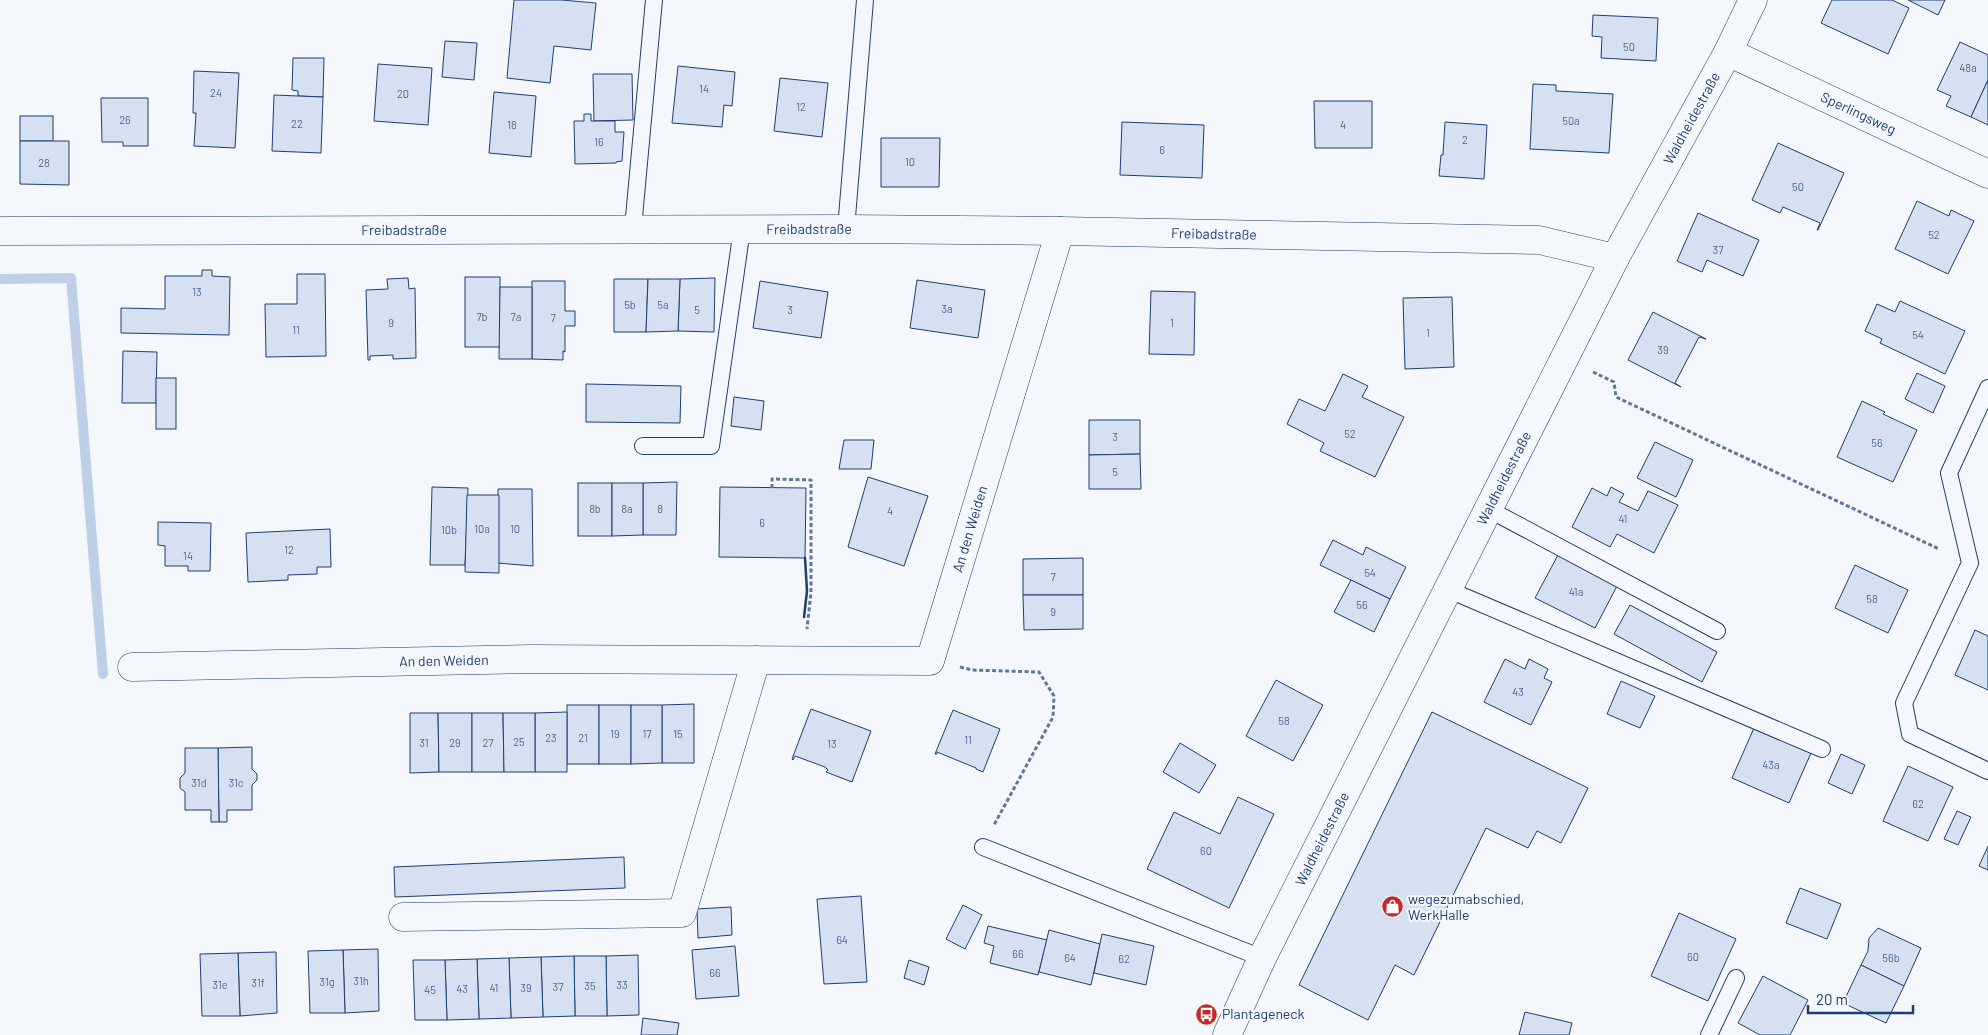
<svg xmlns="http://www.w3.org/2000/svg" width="1988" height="1035" viewBox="0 0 1988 1035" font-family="Barlow,sans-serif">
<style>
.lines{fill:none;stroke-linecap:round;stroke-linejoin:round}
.stream{stroke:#bed0e5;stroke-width:10}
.building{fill:#d5e0f0;stroke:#1d3f73}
.lane-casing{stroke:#1d3f73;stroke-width:18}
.street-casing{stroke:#1d3f73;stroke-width:29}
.path{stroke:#5e769c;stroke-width:3;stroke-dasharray:4 2.5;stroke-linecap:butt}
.lane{stroke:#f4f7fb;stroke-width:16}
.street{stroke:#f4f7fb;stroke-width:28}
.wall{stroke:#1d3f73;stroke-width:2.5}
.labels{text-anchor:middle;stroke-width:4;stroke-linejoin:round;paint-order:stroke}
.number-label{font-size:11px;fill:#4b6792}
.street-label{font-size:14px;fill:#1d3f73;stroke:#f4f7fb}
.poi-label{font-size:14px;fill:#1d3f73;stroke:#f4f7fb;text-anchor:start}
</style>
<rect width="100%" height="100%" fill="#f4f7fb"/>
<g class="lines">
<polyline class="stream" points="0,279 71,278 103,674"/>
</g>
<g class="building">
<polygon points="514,0 562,0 596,3 591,50 554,46 550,83 507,78"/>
<polygon points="1832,0 1892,0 1909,8 1888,54 1821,23"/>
<polygon points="1908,0 1945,0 1938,15"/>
<polygon points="1593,15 1658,18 1656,61 1601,58 1602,37 1592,36"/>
<polygon points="445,41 477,43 474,80 442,77"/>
<polygon points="1960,42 1988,55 1988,80 1971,117 1946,106 1951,96 1937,90"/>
<polygon points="293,58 324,58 323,97 298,96 298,91 292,90"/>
<polygon points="378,64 432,68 428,125 374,121"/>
<polygon points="678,66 735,72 732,106 724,105 722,127 672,123"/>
<polygon points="194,71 239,73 235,148 194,146 196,113 193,113"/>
<polygon points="593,74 632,74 633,120 594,121"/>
<polygon points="780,78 828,83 822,137 774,131"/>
<polygon points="1988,80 1988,125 1971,117"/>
<polygon points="1533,84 1556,85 1556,91 1613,94 1609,153 1530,149"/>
<polygon points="494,92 536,96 531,157 489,153"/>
<polygon points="274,95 323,97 321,153 272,151"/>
<polygon points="101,98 148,98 148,146 123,146 123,142 102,142"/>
<polygon points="1314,101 1372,101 1372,148 1315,148"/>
<polygon points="584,114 591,114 591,121 615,121 615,132 624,132 622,161 616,162 616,163 575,164 574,121 584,121"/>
<rect x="20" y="116" width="33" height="25"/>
<polygon points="1122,122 1204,125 1202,178 1120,175"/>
<polygon points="1445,122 1487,125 1484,179 1439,176 1441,155 1443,155"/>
<polygon points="881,138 940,138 939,187 881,187"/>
<polygon points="20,141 69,141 69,185 20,184"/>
<polygon points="1778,143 1844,173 1818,230 1817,230 1820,223 1783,207 1780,213 1752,200"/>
<polygon points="1917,201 1949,216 1951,210 1974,221 1948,274 1895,249"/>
<polygon points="1698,213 1759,240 1743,276 1707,260 1702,272 1677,261"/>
<polygon points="202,270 212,270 212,276 230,277 229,335 121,333 121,308 165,309 165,276 202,276"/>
<polygon points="297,274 325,274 326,356 266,357 265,304 297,304"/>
<rect x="465" y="277" width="35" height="70"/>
<polygon points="408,278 409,289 415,288 416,358 393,359 393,355 370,356 370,360 368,360 366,290 388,289 387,279"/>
<polygon points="715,278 714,332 678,331 680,279"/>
<polygon points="614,279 648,279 646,332 614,332"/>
<polygon points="648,279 680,279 678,331 646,332"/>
<polygon points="917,280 985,290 978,338 910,328"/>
<polygon points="532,281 565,281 565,311 575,311 575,326 565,326 565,352 563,351 563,360 532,359"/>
<polygon points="760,281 828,292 821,338 753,328"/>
<polygon points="500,287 532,287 532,359 499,359"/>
<polygon points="1151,291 1195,292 1194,355 1149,354"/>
<polygon points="1452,297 1454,367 1405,369 1403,298"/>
<polygon points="1900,301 1965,331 1945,374 1880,343 1882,339 1865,331 1877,304 1895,312"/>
<polygon points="1653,312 1706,339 1699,337 1675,383 1681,387 1628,360"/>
<polygon points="123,351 157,352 156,403 122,403"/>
<polygon points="1917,373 1945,386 1933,413 1905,399"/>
<polygon points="1343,374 1368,386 1362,397 1404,417 1375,477 1320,451 1324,443 1287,424 1299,399 1325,411"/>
<rect x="156" y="378" width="20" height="51"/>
<polygon points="586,384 681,386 680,423 586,422"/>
<polygon points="734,397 764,401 761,430 731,426"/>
<polygon points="1862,401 1885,412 1883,414 1917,430 1893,482 1837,457"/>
<polygon points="1089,420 1140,420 1140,454 1089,455"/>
<polygon points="844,440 874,440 871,469 839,469"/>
<polygon points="1655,442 1693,460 1676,497 1637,478"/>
<polygon points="1140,454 1141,489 1089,489 1089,455"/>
<polygon points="868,477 928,496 904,566 848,547"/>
<polygon points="677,482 676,535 643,535 643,483"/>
<rect x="578" y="483" width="34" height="53"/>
<polygon points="612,483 643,483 643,535 612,536"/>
<polygon points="432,487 468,488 465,565 430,565"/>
<polygon points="720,487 806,488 805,558 719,557"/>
<polygon points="1611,487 1624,494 1619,502 1638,511 1648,491 1678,505 1654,553 1617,534 1610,547 1572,527 1592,488 1607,496"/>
<polygon points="498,489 532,489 533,566 497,563"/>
<polygon points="467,495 499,495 499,573 465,572"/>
<polygon points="158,522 211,523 210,571 188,571 188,566 165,566 165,546 158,545"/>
<polygon points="330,529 331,567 317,567 317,574 288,575 288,580 248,582 246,533"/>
<polygon points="1333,540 1363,555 1366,547 1406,567 1390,599 1320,565"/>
<polygon points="1558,555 1617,586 1595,628 1535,598"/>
<polygon points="1083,558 1083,595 1023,595 1023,559"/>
<polygon points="1855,565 1908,590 1888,633 1835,608"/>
<polygon points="1351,580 1390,599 1374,632 1334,612"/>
<polygon points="1023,595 1083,595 1083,629 1024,630"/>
<polygon points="1630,605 1717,652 1702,682 1614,634"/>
<polygon points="1975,630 1988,636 1988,690 1955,675"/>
<polygon points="1505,659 1525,669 1529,659 1548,669 1544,678 1552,682 1531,725 1484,702"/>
<polygon points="1276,680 1323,705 1293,761 1246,736"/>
<polygon points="1621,681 1655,696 1640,728 1607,714"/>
<polygon points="694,704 694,763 662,763 662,705"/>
<rect x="567" y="705" width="32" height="59"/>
<rect x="599" y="705" width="32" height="59"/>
<polygon points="631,705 662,705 662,763 631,764"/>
<polygon points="811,709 871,731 852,782 826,772 828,770 825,767 795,756 793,760 792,759"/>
<polygon points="953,710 1000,729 983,772 976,769 976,768 937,752 937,754 935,754"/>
<polygon points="567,712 567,772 535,772 535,713"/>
<polygon points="1432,712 1588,788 1561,843 1537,831 1528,848 1486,828 1414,975 1395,965 1368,1020 1299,985"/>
<polygon points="410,713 438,713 439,772 410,773"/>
<polygon points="438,713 472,713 472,772 439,772"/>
<polygon points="472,713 503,713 504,772 472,772"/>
<polygon points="503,713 535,713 535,772 504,772"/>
<polygon points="1754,728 1811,753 1789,803 1732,778"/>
<polygon points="1180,743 1216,765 1199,793 1163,772"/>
<polygon points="252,747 252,769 257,774 257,780 252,785 252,810 227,810 227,822 219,822 218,748"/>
<polygon points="185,748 218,748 219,822 211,822 211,810 185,810 185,792 180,788 180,778 185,773"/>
<polygon points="1841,754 1865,765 1852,794 1828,783"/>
<polygon points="1908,766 1953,787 1928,841 1883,821"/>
<polygon points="1238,797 1274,814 1229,908 1147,869 1174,812 1220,834"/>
<polygon points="1957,811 1971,817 1958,845 1944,839"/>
<polygon points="1988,846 1988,870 1979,866"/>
<polygon points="624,857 625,888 395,897 394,867"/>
<polygon points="1800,888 1841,904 1827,939 1786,923"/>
<polygon points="861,896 867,982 824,984 817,899"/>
<polygon points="963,905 982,915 965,949 946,939"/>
<polygon points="731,907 732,935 698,938 697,909"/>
<polygon points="1679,913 1736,939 1708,1001 1651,976"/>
<polygon points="988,926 1047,940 1038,975 990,963 994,946 984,943"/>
<polygon points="1878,928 1921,948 1904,986 1861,965 1868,951 1869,938"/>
<polygon points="1049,930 1100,944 1091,985 1039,972"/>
<polygon points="1102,934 1154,946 1146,985 1094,973"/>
<polygon points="735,946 739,996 696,999 692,950"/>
<polygon points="378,949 379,1011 345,1013 343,950"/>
<polygon points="343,950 345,1013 310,1013 308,951"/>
<polygon points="276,952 277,1013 240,1016 238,953"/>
<polygon points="238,953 240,1016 202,1016 200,954"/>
<polygon points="638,955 639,1015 607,1016 606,956"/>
<polygon points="574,956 606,956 607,1016 575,1016"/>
<polygon points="574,956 575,1016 543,1017 541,957"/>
<polygon points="541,957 543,1017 511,1018 509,958"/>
<polygon points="509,958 511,1018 479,1019 477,959"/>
<polygon points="477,959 479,1019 447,1020 445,960"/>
<polygon points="413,960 445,960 447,1020 415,1020"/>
<polygon points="909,960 929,967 924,985 904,978"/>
<polygon points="1861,965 1904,986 1886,1023 1843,1003"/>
<polygon points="1763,976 1808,1000 1790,1035 1760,1035 1738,1023"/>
<polygon points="1525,1012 1572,1023 1569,1035 1519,1035"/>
<polygon points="643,1018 679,1023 677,1035 641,1035"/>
</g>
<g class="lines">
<defs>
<g id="lane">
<polyline points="633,228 654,0"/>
<polyline points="846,229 865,0"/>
<polyline points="1988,388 1949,473 1970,563 1904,703 1910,734 1988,771"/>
<polyline points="643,446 711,446 742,229"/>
<polyline points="1490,510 1717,631"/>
<polyline points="1449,590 1822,749"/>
<polyline points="983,847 1262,958"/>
<polyline points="1709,1035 1736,978"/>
</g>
<g id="street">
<path id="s1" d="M1728,52L1988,174"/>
<path id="s2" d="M0,231L846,229L1060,231L1539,240L1615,258"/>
<path id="s3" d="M132,667L530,659L930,661L1060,231"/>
<polyline points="403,917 682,913 756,660"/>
<path id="s4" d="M1227,1035L1262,958L1615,258L1728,52L1753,0"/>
</g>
</defs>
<use href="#lane" class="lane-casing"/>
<use href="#street" class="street-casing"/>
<g class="path">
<polyline points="1593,372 1614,382 1616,397 1939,549"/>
<polyline points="772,488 772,479 811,480 811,592 807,629"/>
<polyline points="960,667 972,670 1039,672 1054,696 1053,717 994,825"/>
</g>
<use href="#lane" class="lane"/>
<use href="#street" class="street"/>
<polyline class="wall" points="804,617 807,591 805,558"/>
</g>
<defs>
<symbol id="shop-disc" viewBox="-11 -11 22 22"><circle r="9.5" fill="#c62828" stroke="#f4f7fb"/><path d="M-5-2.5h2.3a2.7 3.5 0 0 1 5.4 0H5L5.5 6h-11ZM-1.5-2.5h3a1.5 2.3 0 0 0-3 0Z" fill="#fff"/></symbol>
<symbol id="bus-disc" viewBox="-11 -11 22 22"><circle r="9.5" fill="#c62828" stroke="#f4f7fb"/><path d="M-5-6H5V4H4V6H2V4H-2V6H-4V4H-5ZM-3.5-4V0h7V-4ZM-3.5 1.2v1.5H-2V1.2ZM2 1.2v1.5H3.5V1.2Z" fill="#fff"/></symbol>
</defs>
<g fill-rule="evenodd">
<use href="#shop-disc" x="1380" y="894" width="25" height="25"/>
<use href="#bus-disc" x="1194" y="1002" width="25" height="25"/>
</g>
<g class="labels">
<g class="number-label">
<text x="1629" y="51">50</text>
<text x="1968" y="72">48a</text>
<text x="704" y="93">14</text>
<text x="216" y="97">24</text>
<text x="403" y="98">20</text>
<text x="801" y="111">12</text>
<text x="125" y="124">26</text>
<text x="1571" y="125">50a</text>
<text x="297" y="128">22</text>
<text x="512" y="129">18</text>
<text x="1343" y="129">4</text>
<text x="1465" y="144">2</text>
<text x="599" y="146">16</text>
<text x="1162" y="154">6</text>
<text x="910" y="166">10</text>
<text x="44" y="167">28</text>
<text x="1798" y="191">50</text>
<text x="1934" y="239">52</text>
<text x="1718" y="254">37</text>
<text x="197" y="296">13</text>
<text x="630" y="309">5b</text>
<text x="663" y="309">5a</text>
<text x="947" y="313">3a</text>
<text x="697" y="314">5</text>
<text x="790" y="314">3</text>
<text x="482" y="321">7b</text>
<text x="516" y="321">7a</text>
<text x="553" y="322">7</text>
<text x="391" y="327">9</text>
<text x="1172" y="327">1</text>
<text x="296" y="334">11</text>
<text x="1428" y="337">1</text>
<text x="1918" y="339">54</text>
<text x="1663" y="354">39</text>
<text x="1350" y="438">52</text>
<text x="1115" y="441">3</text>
<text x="1877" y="447">56</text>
<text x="1115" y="476">5</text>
<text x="595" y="513">8b</text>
<text x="627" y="513">8a</text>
<text x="660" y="513">8</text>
<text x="890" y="515">4</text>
<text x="1623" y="523">41</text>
<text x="762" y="527">6</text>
<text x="482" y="533">10a</text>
<text x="515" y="533">10</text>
<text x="449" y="534">10b</text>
<text x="289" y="554">12</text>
<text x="188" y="560">14</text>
<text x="1370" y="577">54</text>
<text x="1053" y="581">7</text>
<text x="1576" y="596">41a</text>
<text x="1872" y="603">58</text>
<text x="1362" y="609">56</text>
<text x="1053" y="616">9</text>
<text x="1518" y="696">43</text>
<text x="1284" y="725">58</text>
<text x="615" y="738">19</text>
<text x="647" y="738">17</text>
<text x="678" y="738">15</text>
<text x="551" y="742">23</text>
<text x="583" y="742">21</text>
<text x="968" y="744">11</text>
<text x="519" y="746">25</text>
<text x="424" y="747">31</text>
<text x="455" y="747">29</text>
<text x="488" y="747">27</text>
<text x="832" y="748">13</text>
<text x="1771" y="769">43a</text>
<text x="199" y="787">31d</text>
<text x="236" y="787">31c</text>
<text x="1918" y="808">62</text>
<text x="1206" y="855">60</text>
<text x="842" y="944">64</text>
<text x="1018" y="958">66</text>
<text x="1693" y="961">60</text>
<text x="1070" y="962">64</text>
<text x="1891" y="962">56b</text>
<text x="1124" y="963">62</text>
<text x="715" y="977">66</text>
<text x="361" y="985">31h</text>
<text x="327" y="986">31g</text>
<text x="258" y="987">31f</text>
<text x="220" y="989">31e</text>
<text x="622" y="989">33</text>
<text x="590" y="990">35</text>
<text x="558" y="991">37</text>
<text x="494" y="992">41</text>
<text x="526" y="992">39</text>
<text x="462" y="993">43</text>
<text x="430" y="994">45</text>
</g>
<g class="street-label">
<text dy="5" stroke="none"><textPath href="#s1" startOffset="144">Sperlingsweg</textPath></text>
<text dy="5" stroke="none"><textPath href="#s4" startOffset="1028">Waldheidestraße</textPath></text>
<text dy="5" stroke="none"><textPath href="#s2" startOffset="404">Freibadstraße</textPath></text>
<text dy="5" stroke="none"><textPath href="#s2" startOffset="809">Freibadstraße</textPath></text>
<text dy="5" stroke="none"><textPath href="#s2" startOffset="1214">Freibadstraße</textPath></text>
<text dy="5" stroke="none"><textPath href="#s4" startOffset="622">Waldheidestraße</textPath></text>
<text dy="5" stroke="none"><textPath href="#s3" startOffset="936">An den Weiden</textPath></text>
<text dy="5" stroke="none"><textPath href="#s3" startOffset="312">An den Weiden</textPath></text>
<text dy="5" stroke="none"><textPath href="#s4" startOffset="218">Waldheidestraße</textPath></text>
</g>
<g class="poi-label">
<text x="1408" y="904">wegezumabschied,<tspan x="1408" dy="16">WerkHalle</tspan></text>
<text x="1222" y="1019">Plantageneck</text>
</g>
</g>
<path d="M1808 1005v8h105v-8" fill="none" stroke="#1d3f73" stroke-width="2.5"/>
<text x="1816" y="1005" font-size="15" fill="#1d3f73" stroke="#f4f7fb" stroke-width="4" paint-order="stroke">20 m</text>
</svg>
